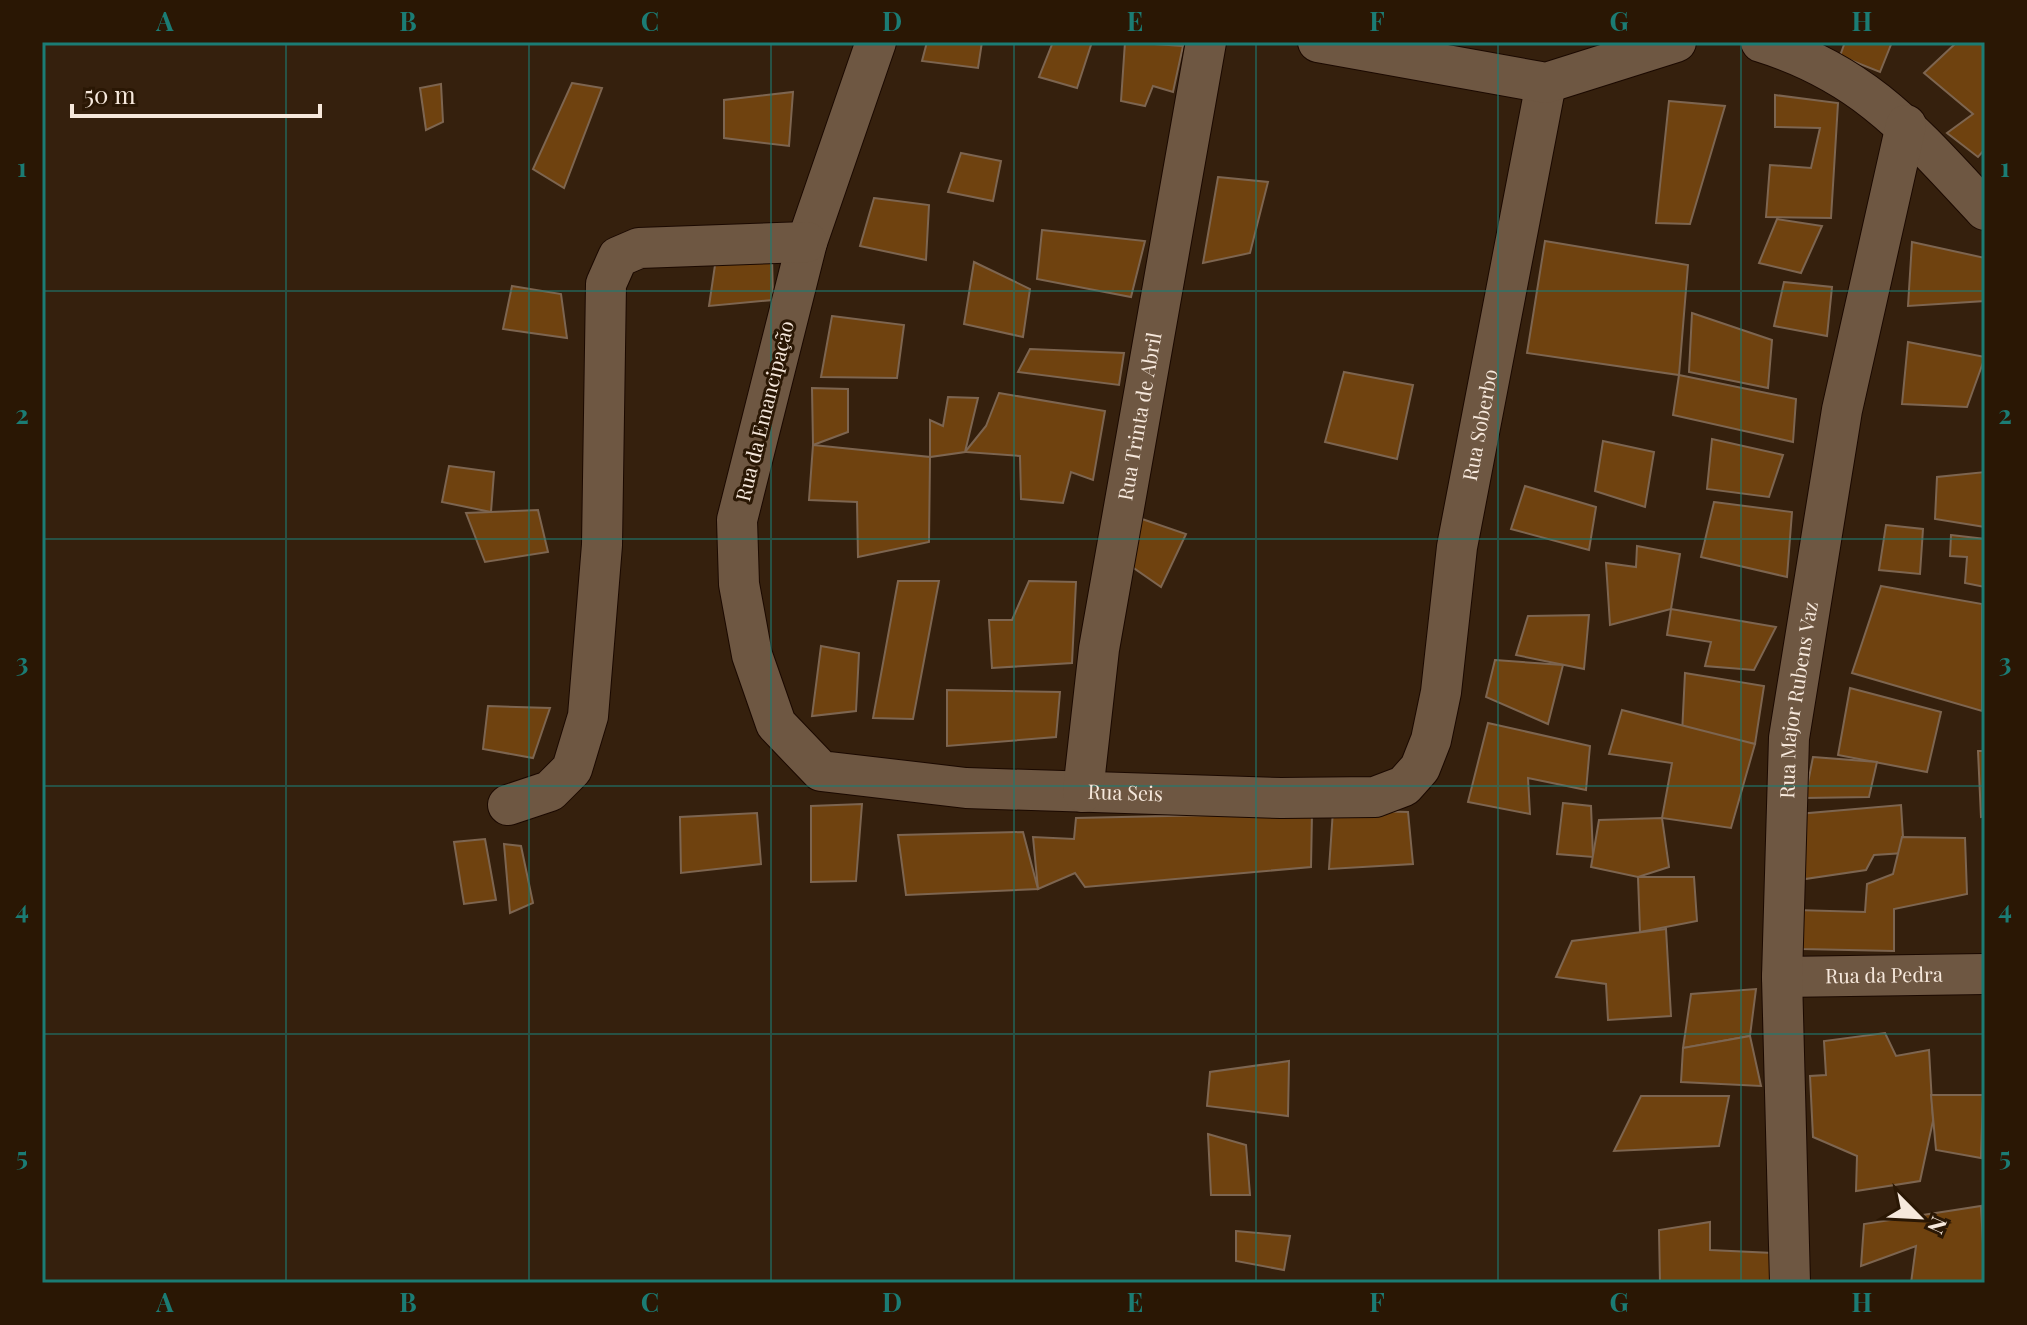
<svg xmlns="http://www.w3.org/2000/svg" width="2027" height="1325" viewBox="0 0 2027 1325" font-family="'Playfair Display',serif">
<style>
.building{fill:#6f420f;stroke:#7d6550;stroke-width:2}
.lines{fill:none;stroke-linecap:round;stroke-linejoin:round}
.street-casing{stroke:#1b0900;stroke-width:42}
.street{stroke:#6e5742;stroke-width:40}
.grid{fill:none;stroke:#1b7c74;stroke-width:2;stroke-opacity:0.55}
.labels{text-anchor:middle;stroke-width:6;stroke-linejoin:round;paint-order:stroke}
.street-label{font-size:20px;fill:#f6e8dc;stroke:#2a1704}
.neatline{fill:none;stroke:#1b7c74;stroke-width:3}
.grid-label{font-size:26px;text-anchor:middle;font-weight:bold;fill:#1b7c74}
</style>
<rect width="100%" height="100%" fill="#35200d"/>
<g class="building">
<polygon points="927,42 982,42 978,68 922,61"/>
<polygon points="1053,42 1092,42 1077,88 1039,77"/>
<polygon points="1125,42 1183,46 1173,92 1153,86 1145,106 1121,101"/>
<polygon points="1845,42 1892,42 1880,72 1840,56"/>
<polygon points="1957,42 1980,42 1985,48 1985,149 1978,157 1947,133 1973,114 1924,73"/>
<polygon points="572,83 602,88 564,188 533,169"/>
<polygon points="441,84 443,122 426,130 420,88"/>
<polygon points="793,92 789,146 724,138 724,100"/>
<polygon points="1775,95 1838,103 1831,218 1766,217 1770,165 1811,168 1820,128 1775,127"/>
<polygon points="1669,101 1725,106 1690,224 1656,223"/>
<polygon points="961,153 1001,161 993,201 948,192"/>
<polygon points="1218,177 1268,182 1250,253 1203,263"/>
<polygon points="874,198 929,205 926,260 860,246"/>
<polygon points="1777,219 1822,226 1801,273 1759,263"/>
<polygon points="1042,230 1145,241 1131,297 1037,279"/>
<polygon points="1545,241 1688,265 1679,375 1527,353"/>
<polygon points="1912,242 1985,258 1985,301 1908,306"/>
<polygon points="772,256 773,300 709,306 715,265"/>
<polygon points="974,262 1030,289 1023,337 964,324"/>
<polygon points="1784,282 1832,287 1827,336 1774,326"/>
<polygon points="512,286 561,294 567,338 503,329"/>
<polygon points="1692,313 1772,340 1768,388 1689,372"/>
<polygon points="832,316 904,325 897,378 821,377"/>
<polygon points="1908,342 1985,357 1967,407 1902,404"/>
<polygon points="1030,349 1124,353 1119,385 1018,372"/>
<polygon points="1344,372 1413,385 1397,459 1325,442"/>
<polygon points="1679,375 1796,399 1793,442 1673,415"/>
<polygon points="812,388 848,389 848,432 813,445"/>
<polygon points="999,393 1105,411 1093,480 1071,472 1063,503 1021,499 1020,456 965,452 986,426"/>
<polygon points="948,397 978,398 965,452 930,457 930,420 943,426"/>
<polygon points="1712,439 1783,455 1769,497 1707,489"/>
<polygon points="1603,441 1654,452 1645,507 1595,491"/>
<polygon points="813,445 930,457 929,542 858,557 857,502 809,500"/>
<polygon points="449,466 494,472 491,512 442,502"/>
<polygon points="1985,472 1985,527 1935,519 1937,477"/>
<polygon points="1525,486 1596,507 1589,550 1511,529"/>
<polygon points="1714,502 1792,512 1787,577 1701,557"/>
<polygon points="538,510 548,552 485,562 466,513"/>
<polygon points="1142,519 1186,534 1161,587 1128,564"/>
<polygon points="1886,525 1923,529 1920,574 1879,570"/>
<polygon points="1951,535 1985,539 1985,587 1965,583 1967,557 1950,556"/>
<polygon points="1637,546 1680,554 1671,609 1610,625 1606,563 1636,567"/>
<polygon points="898,581 939,581 913,719 873,718"/>
<polygon points="1029,581 1076,582 1072,663 992,668 989,620 1012,620"/>
<polygon points="1881,586 1982,604 1982,711 1852,673"/>
<polygon points="1671,609 1776,627 1754,670 1705,666 1711,642 1667,635"/>
<polygon points="1589,615 1584,669 1516,655 1528,616"/>
<polygon points="821,646 859,653 856,711 812,716"/>
<polygon points="1495,660 1563,665 1548,724 1486,697"/>
<polygon points="1685,673 1764,686 1755,744 1682,734"/>
<polygon points="1850,688 1941,712 1927,772 1838,755"/>
<polygon points="947,690 1060,692 1056,737 947,746"/>
<polygon points="488,706 550,708 533,758 483,749"/>
<polygon points="1622,710 1755,744 1731,828 1662,818 1672,763 1609,754"/>
<polygon points="1488,723 1590,746 1586,790 1528,778 1530,814 1468,802"/>
<polygon points="1978,751 1985,751 1985,816 1981,817"/>
<polygon points="1813,757 1877,762 1869,797 1805,798"/>
<polygon points="1563,803 1591,806 1593,857 1557,854"/>
<polygon points="862,804 856,881 811,882 811,806"/>
<polygon points="1901,805 1904,853 1874,855 1866,870 1805,879 1798,814"/>
<polygon points="1333,810 1408,812 1413,864 1329,869"/>
<polygon points="757,813 761,864 681,873 680,817"/>
<polygon points="1312,813 1311,867 1085,887 1075,873 1038,889 1033,837 1074,839 1076,818"/>
<polygon points="1662,818 1669,867 1638,877 1591,867 1599,820"/>
<polygon points="1023,832 1038,889 906,895 898,835"/>
<polygon points="1902,837 1965,838 1967,894 1894,909 1894,951 1802,949 1796,910 1865,912 1867,884 1893,874"/>
<polygon points="485,839 496,900 464,904 454,842"/>
<polygon points="504,844 521,846 533,903 510,913"/>
<polygon points="1638,877 1694,877 1697,921 1640,932"/>
<polygon points="1666,929 1671,1016 1608,1020 1606,984 1556,977 1572,941"/>
<polygon points="1756,989 1750,1036 1683,1048 1691,994"/>
<polygon points="1885,1033 1896,1056 1929,1050 1933,1121 1920,1181 1856,1191 1857,1156 1813,1137 1810,1076 1826,1075 1824,1041"/>
<polygon points="1750,1036 1761,1086 1681,1082 1683,1048"/>
<polygon points="1289,1061 1288,1116 1207,1106 1210,1072"/>
<polygon points="1931,1095 1983,1095 1981,1158 1936,1150"/>
<polygon points="1641,1096 1729,1096 1719,1146 1614,1151"/>
<polygon points="1208,1134 1246,1145 1250,1195 1211,1195"/>
<polygon points="1981,1206 1985,1282 1911,1283 1916,1246 1861,1266 1864,1224"/>
<polygon points="1710,1222 1710,1250 1773,1253 1772,1282 1660,1283 1659,1230"/>
<polygon points="1236,1231 1290,1236 1284,1270 1236,1261"/>
</g>
<g class="lines">
<defs>
<g id="street">
<path id="s1" d="M876,42L807,242L737,520L739,584L752,655L776,724L821,771L966,788L1281,798L1375,797L1404,786L1420,768L1431,740L1441,692L1457,547L1546,83"/>
<polyline points="1318,42 1546,83 1676,42"/>
<path d="M1761,42C1865,74 1913,133 1985,210"/>
<path id="s2" d="M1083,792L1099,649L1206,42"/>
<polyline points="508,805 550,791 572,769 588,716 602,545 606,284 618,257 639,248 807,242"/>
<path id="s3" d="M1782,977L1985,974"/>
<path id="s4" d="M1790,1283L1782,977L1789,738L1842,410L1906,125"/>
</g>
</defs>
<use href="#street" class="street-casing"/>
<use href="#street" class="street"/>
</g>
<path class="grid" d="M286,42V1283M529,42V1283M771,42V1283M1014,42V1283M1256,42V1283M1498,42V1283M1741,42V1283M42,291H1985M42,539H1985M42,786H1985M42,1034H1985"/>
<g class="labels">
<g class="street-label">
<text transform="translate(765 411) rotate(-76)" y="7">Rua da Emancipação</text>
<text dy="7" stroke="none"><textPath href="#s2" startOffset="380">Rua Trinta de Abril</textPath></text>
<text dy="7" stroke="none"><textPath href="#s1" startOffset="1732">Rua Soberbo</textPath></text>
<text dy="7" stroke="none"><textPath href="#s4" startOffset="584">Rua Major Rubens Vaz</textPath></text>
<text dy="7" stroke="none"><textPath href="#s1" startOffset="1078">Rua Seis</textPath></text>
<text dy="7" stroke="none"><textPath href="#s3" startOffset="102">Rua da Pedra</textPath></text>
</g>
</g>
<rect width="2027" height="1325" fill="none" stroke="#2a1704" stroke-width="88"/>
<g transform="translate(1919 1217) rotate(114)" stroke="#2a1704" stroke-width="6" paint-order="stroke">
<path d="M0-6L14 30L0 20L-14 30Z" fill="#f6e8dc"/>
<text y="-12" font-size="22" font-weight="bold" text-anchor="middle" fill="#f6e8dc">N</text>
</g>
<path d="M72 104v12h248v-12" fill="none" stroke="#f6e8dc" stroke-width="4"/>
<text x="84" y="104" font-size="24" fill="#f6e8dc" stroke="#2a1704" stroke-width="6" paint-order="stroke">50 m</text>
<rect x="44" y="44" width="1939" height="1237" class="neatline"/>
<g class="grid-label">
<text x="165" y="31">A</text>
<text x="408" y="31">B</text>
<text x="650" y="31">C</text>
<text x="892" y="31">D</text>
<text x="1135" y="31">E</text>
<text x="1377" y="31">F</text>
<text x="1619" y="31">G</text>
<text x="1862" y="31">H</text>
<text x="22" y="177">1</text>
<text x="2005" y="177">1</text>
<text x="22" y="424">2</text>
<text x="2005" y="424">2</text>
<text x="22" y="672">3</text>
<text x="2005" y="672">3</text>
<text x="22" y="919">4</text>
<text x="2005" y="919">4</text>
<text x="22" y="1166">5</text>
<text x="2005" y="1166">5</text>
<text x="165" y="1312">A</text>
<text x="408" y="1312">B</text>
<text x="650" y="1312">C</text>
<text x="892" y="1312">D</text>
<text x="1135" y="1312">E</text>
<text x="1377" y="1312">F</text>
<text x="1619" y="1312">G</text>
<text x="1862" y="1312">H</text>
</g>
</svg>
